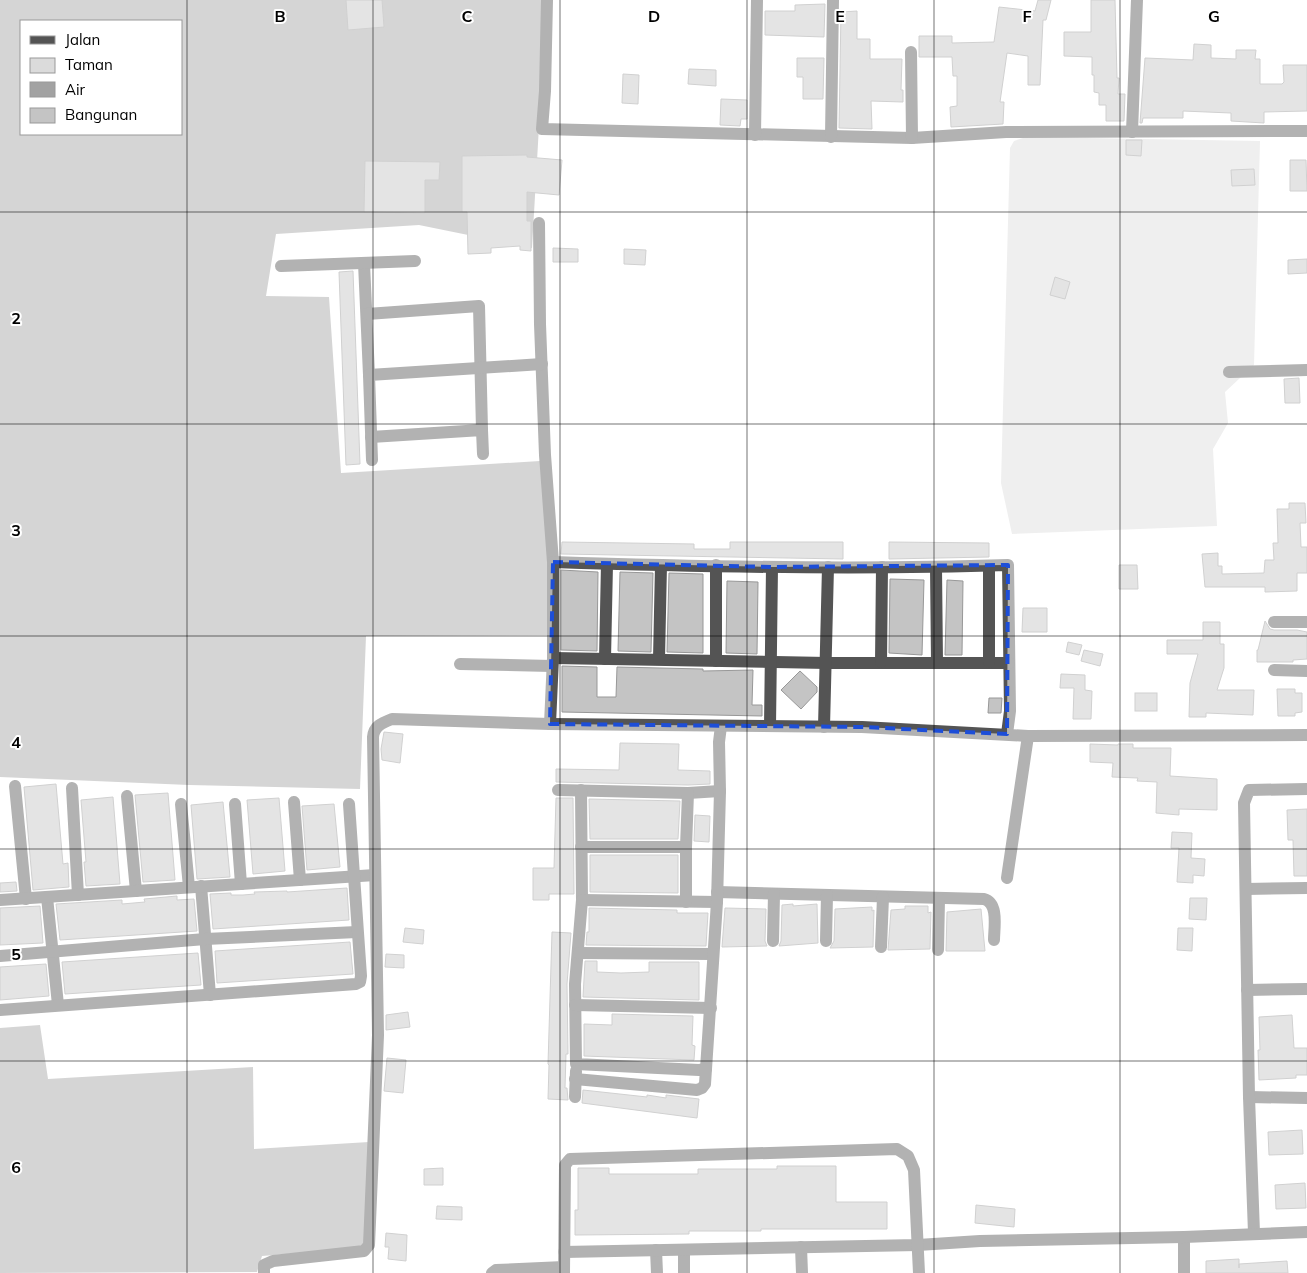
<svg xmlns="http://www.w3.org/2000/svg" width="1307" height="1273" viewBox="0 0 1307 1273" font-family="Mulish,sans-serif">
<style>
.green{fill:#dbdbdb}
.water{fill:#a2a2a2;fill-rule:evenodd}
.building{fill:#c4c4c4;stroke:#989898}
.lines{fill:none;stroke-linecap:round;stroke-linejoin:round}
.minor{stroke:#545454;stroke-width:12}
.marked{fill:none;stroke:#1d4ed8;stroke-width:4;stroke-dasharray:10 6;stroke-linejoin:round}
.grid{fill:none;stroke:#000;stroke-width:1;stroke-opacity:0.55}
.grid-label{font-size:16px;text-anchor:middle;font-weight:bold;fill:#000;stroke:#fff;stroke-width:4;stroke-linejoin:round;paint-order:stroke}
</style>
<rect width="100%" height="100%" fill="#fff"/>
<polygon class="green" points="1026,137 1260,141 1254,365 1225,392 1228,423 1213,449 1217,526 1012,534 1001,483 1010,148 1014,141"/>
<g class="water">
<path d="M0,0H543L539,126L532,248L419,225L276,234L266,296L329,297L341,473L540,461L549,551L550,635L366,636L360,789L189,785L0,777ZM21,21H181V134H21Z"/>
<polygon points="40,1025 48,1079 253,1067 254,1149 369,1142 366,1238 362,1248 262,1256 257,1272 0,1273 0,1028"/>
</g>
<g class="building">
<polygon points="346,0 382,0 384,27 348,30"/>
<polygon points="1038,0 1051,0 1046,20 1043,20 1040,85 1028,85 1028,56 1007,53 1000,102 1004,102 1003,124 951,127 950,107 957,106 957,76 953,76 952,57 919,57 919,36 952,36 952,43 994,42 999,7 1035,11"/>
<polygon points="1091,0 1115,0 1117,78 1119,78 1118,94 1125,94 1124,121 1106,121 1106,105 1099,105 1099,93 1094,92 1094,75 1092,75 1092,57 1064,56 1064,32 1091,32"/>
<polygon points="825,4 824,37 765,35 765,11 795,11 795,5"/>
<polygon points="857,11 857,39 870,39 870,59 902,59 901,90 903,90 903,102 871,101 872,129 839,128 841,12"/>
<polygon points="1194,44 1211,45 1211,58 1236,59 1236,50 1256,50 1255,59 1260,59 1260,84 1282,84 1284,82 1283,65 1307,65 1307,111 1264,112 1264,123 1231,121 1231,113 1183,111 1183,118 1143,118 1142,123 1140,123 1145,58 1193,60"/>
<polygon points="797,58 824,58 823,99 803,99 803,77 797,77"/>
<polygon points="689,69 716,70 716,86 688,84"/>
<polygon points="623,74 639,75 638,104 622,103"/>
<polygon points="721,99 747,100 747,119 741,119 740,126 720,125"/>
<polygon points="1126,140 1142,140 1141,156 1126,155"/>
<polygon points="527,155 527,157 562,160 559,195 527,192 527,221 531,221 531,251 520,250 520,246 491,248 491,253 468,254 467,212 462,212 462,156"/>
<polygon points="1290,160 1306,160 1307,191 1290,191"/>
<polygon points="365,161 440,162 439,180 425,180 425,213 364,212"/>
<polygon points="1254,169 1255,185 1232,186 1231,170"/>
<polygon points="553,248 578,249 578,262 553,262"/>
<polygon points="624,249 646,250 645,265 624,264"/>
<polygon points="1307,259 1307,273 1288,274 1288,260"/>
<polygon points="353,271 360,464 346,465 339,272"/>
<polygon points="1055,277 1070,282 1065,299 1050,295"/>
<polygon points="1299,378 1300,403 1285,403 1284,379"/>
<polygon points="1289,503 1305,503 1306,523 1300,523 1301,547 1307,547 1307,573 1297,573 1297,591 1265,592 1265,587 1205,587 1202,554 1218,553 1218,566 1222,566 1222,574 1264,573 1265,560 1274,560 1273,543 1278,543 1277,509 1289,509"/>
<polygon points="562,542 694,544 694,549 730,549 730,542 843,542 843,559 561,554"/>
<polygon points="889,542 989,543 989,557 889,559"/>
<polygon points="1119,565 1137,565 1138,589 1119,589"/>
<polygon points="561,570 598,572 597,651 561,650"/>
<polygon points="620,572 653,573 651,652 618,651"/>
<polygon points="669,573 703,574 703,653 667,652"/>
<polygon points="890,579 924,580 922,655 889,653"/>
<polygon points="947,580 963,581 962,655 945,655"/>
<polygon points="727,581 758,582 757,654 726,653"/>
<polygon points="1023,608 1047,608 1047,632 1022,632"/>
<polygon points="1265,621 1270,629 1274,630 1297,630 1307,632 1307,659 1293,660 1293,662 1257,662 1257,650 1258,650"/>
<polygon points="1203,622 1220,622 1220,644 1224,644 1224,668 1217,690 1254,690 1253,715 1206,713 1206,717 1189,717 1190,683 1198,654 1167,654 1167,640 1203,640"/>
<polygon points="1068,642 1082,645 1079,655 1066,652"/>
<polygon points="1084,650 1103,654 1100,666 1081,661"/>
<polygon points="562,666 597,667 597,697 616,697 617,667 703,669 703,671 753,670 752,705 762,705 762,716 562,712"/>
<polygon points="800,671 817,687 817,692 801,709 781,690"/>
<polygon points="1061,674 1085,675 1085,690 1092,691 1091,719 1073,719 1074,688 1060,688"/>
<polygon points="1277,689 1295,689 1295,693 1302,693 1302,712 1295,713 1295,716 1278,716"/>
<rect x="1135" y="693" width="22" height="18"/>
<polygon points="989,698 1002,698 1001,713 988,713"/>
<polygon points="384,732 403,734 400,763 382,760 381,749"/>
<polygon points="620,743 679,744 678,770 710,771 710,784 688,785 556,782 556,769 619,770"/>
<polygon points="1090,744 1118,745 1118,744 1133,744 1133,748 1171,748 1170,776 1217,779 1217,810 1179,809 1179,815 1156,813 1157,782 1137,781 1138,778 1112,777 1113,763 1090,762"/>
<polygon points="56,784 63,864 68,863 69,887 33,890 24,787"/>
<polygon points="168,793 175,880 143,882 135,795"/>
<polygon points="113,797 120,884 86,886 84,862 86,862 81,800"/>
<polygon points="279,798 285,871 253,874 247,800"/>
<polygon points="556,798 573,798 574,894 549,894 549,900 533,900 533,868 554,868"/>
<polygon points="589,799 680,801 678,839 590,839"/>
<polygon points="223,802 230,877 197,879 191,805"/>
<polygon points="334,804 340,867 307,870 302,806"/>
<polygon points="1307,809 1307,876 1294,876 1293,840 1288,840 1287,810"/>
<polygon points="695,815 710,816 709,842 694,841"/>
<polygon points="1172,832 1192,833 1191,858 1205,859 1204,876 1193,875 1193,883 1177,882 1179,848 1171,848"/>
<polygon points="590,855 678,855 678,893 590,892"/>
<polygon points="16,882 17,891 0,892 0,883"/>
<polygon points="347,888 349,920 213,929 210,894 231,893 231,895 243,895 255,894 254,892 287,891 287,892"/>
<polygon points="177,896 177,900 194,899 197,931 60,940 56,904 122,900 122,904 145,902 144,899"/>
<polygon points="1190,898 1207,898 1206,920 1189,919"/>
<polygon points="793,904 793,906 817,904 818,943 779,946 781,941 782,905"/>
<polygon points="40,906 43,943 0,945 0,908"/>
<polygon points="905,906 928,906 928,913 931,912 930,949 888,950 891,910 905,909"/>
<polygon points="872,907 872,911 874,910 873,947 830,948 834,941 835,909"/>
<polygon points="589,908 677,910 677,913 708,913 706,946 586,945 587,932 589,932"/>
<polygon points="725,908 766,909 765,941 767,946 722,947"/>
<polygon points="981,909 985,951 946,951 947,912"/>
<polygon points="405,928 424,930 423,944 403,942"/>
<polygon points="1178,928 1193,928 1192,951 1177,950"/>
<polygon points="552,932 571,933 567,984 568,1054 566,1054 565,1088 567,1088 568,1100 548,1099 549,1065 548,1064"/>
<polygon points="350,942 353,974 217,983 215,951"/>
<polygon points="198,953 201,985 65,994 62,962"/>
<polygon points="386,954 404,955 404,968 385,967"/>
<polygon points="585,961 597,961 597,972 621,973 649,972 649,962 699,962 699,1000 583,997"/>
<polygon points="46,964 49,996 0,1000 0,967"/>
<polygon points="408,1012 410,1027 386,1030 386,1015"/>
<polygon points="612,1014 693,1016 692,1045 695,1046 694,1060 584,1056 584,1024 612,1025"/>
<polygon points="1292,1015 1294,1048 1307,1048 1307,1075 1296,1075 1296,1078 1259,1080 1258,1050 1260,1050 1259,1017"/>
<polygon points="387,1058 406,1060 403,1093 384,1091"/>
<polygon points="583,1090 647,1097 647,1095 666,1098 666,1095 699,1099 697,1118 582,1103"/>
<polygon points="1302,1130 1303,1154 1269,1155 1268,1132"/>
<polygon points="777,1166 836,1166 836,1202 887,1202 887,1229 761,1229 761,1231 689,1231 689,1234 575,1235 575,1210 578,1210 578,1168 609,1168 609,1174 698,1174 698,1169 777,1169"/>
<polygon points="443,1168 443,1185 424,1185 424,1169"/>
<polygon points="1305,1183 1306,1208 1276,1209 1275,1185"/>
<polygon points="976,1205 1015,1209 1014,1227 975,1223"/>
<polygon points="437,1206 462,1207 462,1220 436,1219"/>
<polygon points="386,1233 407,1235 406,1261 388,1259 389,1247 385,1247"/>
<polygon points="1239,1259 1239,1268 1239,1264 1287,1261 1288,1273 1206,1273 1206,1261"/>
</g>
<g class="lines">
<g class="minor">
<polyline points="547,0 545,91 542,129 912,138 1006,132 1307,131"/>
<polyline points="911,52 912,138"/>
<polyline points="1132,132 1137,0"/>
<polyline points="755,135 757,0"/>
<polyline points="831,137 833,0"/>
<polyline points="539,223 540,324 545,455 553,562 553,658 550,724"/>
<polyline points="364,263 369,375"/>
<polyline points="281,266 415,261"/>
<polyline points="367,314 479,306 482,430"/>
<polyline points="1229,372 1307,370"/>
<polyline points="371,437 482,430 483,454"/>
<polyline points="372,460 369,375 542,364"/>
<path d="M553,562C705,567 857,570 1008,565L1010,711L1007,734"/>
<polyline points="936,567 937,662"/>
<polyline points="1274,622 1307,622"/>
<polyline points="553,658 827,663 1009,663"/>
<polyline points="605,659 607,564"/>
<polyline points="659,659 661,565"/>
<polyline points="716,661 716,565"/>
<polyline points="881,662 882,567"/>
<polyline points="989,662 989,566"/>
<polyline points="460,664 552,666"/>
<polyline points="1274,670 1307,671"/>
<polyline points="770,726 772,567"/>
<polyline points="824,727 828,567"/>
<polyline points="15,786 26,899"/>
<polyline points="72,788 78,895"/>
<polyline points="558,790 688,793 720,791"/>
<polyline points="581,790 582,900 575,984 576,1064 699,1070 706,1069"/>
<polyline points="127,796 136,891"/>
<polyline points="294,802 300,880"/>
<polyline points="181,804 189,887"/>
<polyline points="235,804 241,884"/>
<polyline points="581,847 686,847"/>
<polyline points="1007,878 1028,736"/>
<polyline points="201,886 210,995"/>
<polyline points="1246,889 1307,888"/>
<path d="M717,892L984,899C999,903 994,928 994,940"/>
<polyline points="47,897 58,1005"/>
<polyline points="0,900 375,875"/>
<polyline points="582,900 717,902"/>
<polyline points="686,902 686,847 688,793"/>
<polyline points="773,941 774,894"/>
<polyline points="826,941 827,895"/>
<polyline points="881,947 883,897"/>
<polyline points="938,950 939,899"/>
<polyline points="579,953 713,954"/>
<polyline points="0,956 205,939 357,932"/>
<polyline points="1247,990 1307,989"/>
<polyline points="575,1005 711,1008"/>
<polyline points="0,1010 356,984 360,982 361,976 349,804"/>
<polyline points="575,1079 697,1090 702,1088 705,1084 717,902 720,791 719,742 721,726"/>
<polyline points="575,1097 576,1071"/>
<polyline points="1249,1097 1307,1098"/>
<polyline points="1254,1233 1249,1097 1244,803 1249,790 1307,789"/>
<polyline points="1184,1237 1184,1273"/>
<polyline points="801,1247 802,1273"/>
<polyline points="656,1250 657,1273"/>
<polyline points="684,1250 684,1273"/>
<polyline points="564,1252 918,1245 980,1241 1184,1237 1307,1232"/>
<path d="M264,1273V1265L273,1261L364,1251L369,1245L378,1035L373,737C374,726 382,723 392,719L550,724L862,727L1028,736L1307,735"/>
<polyline points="492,1273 496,1270 564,1267"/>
<polyline points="564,1273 565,1165 570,1159 897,1149 908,1156 914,1170 919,1273"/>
</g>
</g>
<path d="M0 0H1307V1273H0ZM553,562L772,567L1008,565L1007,734L862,727L550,724Z" fill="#fff" fill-opacity=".55" fill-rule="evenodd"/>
<path class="marked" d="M553,562L772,567L1008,565L1007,734L862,727L550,724Z"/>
<path class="grid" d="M187,0V1273M373,0V1273M560,0V1273M747,0V1273M934,0V1273M1120,0V1273M0,212H1307M0,424H1307M0,636H1307M0,849H1307M0,1061H1307"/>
<g class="grid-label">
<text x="280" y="22">B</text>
<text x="467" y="22">C</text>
<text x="654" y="22">D</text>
<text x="840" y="22">E</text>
<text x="1027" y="22">F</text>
<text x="1214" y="22">G</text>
<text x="16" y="324">2</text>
<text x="16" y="536">3</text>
<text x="16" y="748">4</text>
<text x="16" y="960">5</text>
<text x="16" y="1173">6</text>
</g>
<rect x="20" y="20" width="162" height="115" fill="#ffffff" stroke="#999999"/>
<rect x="30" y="36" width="25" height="8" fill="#545454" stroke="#999999"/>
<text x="65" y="45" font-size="15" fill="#000000">Jalan</text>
<rect x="30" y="58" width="25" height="15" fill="#dbdbdb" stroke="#999999"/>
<text x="65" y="70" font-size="15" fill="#000000">Taman</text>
<rect x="30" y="82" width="25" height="15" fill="#a2a2a2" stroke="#999999"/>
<text x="65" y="95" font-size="15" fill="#000000">Air</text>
<rect x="30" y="108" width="25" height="15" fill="#c4c4c4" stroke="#999999"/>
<text x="65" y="120" font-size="15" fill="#000000">Bangunan</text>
</svg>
